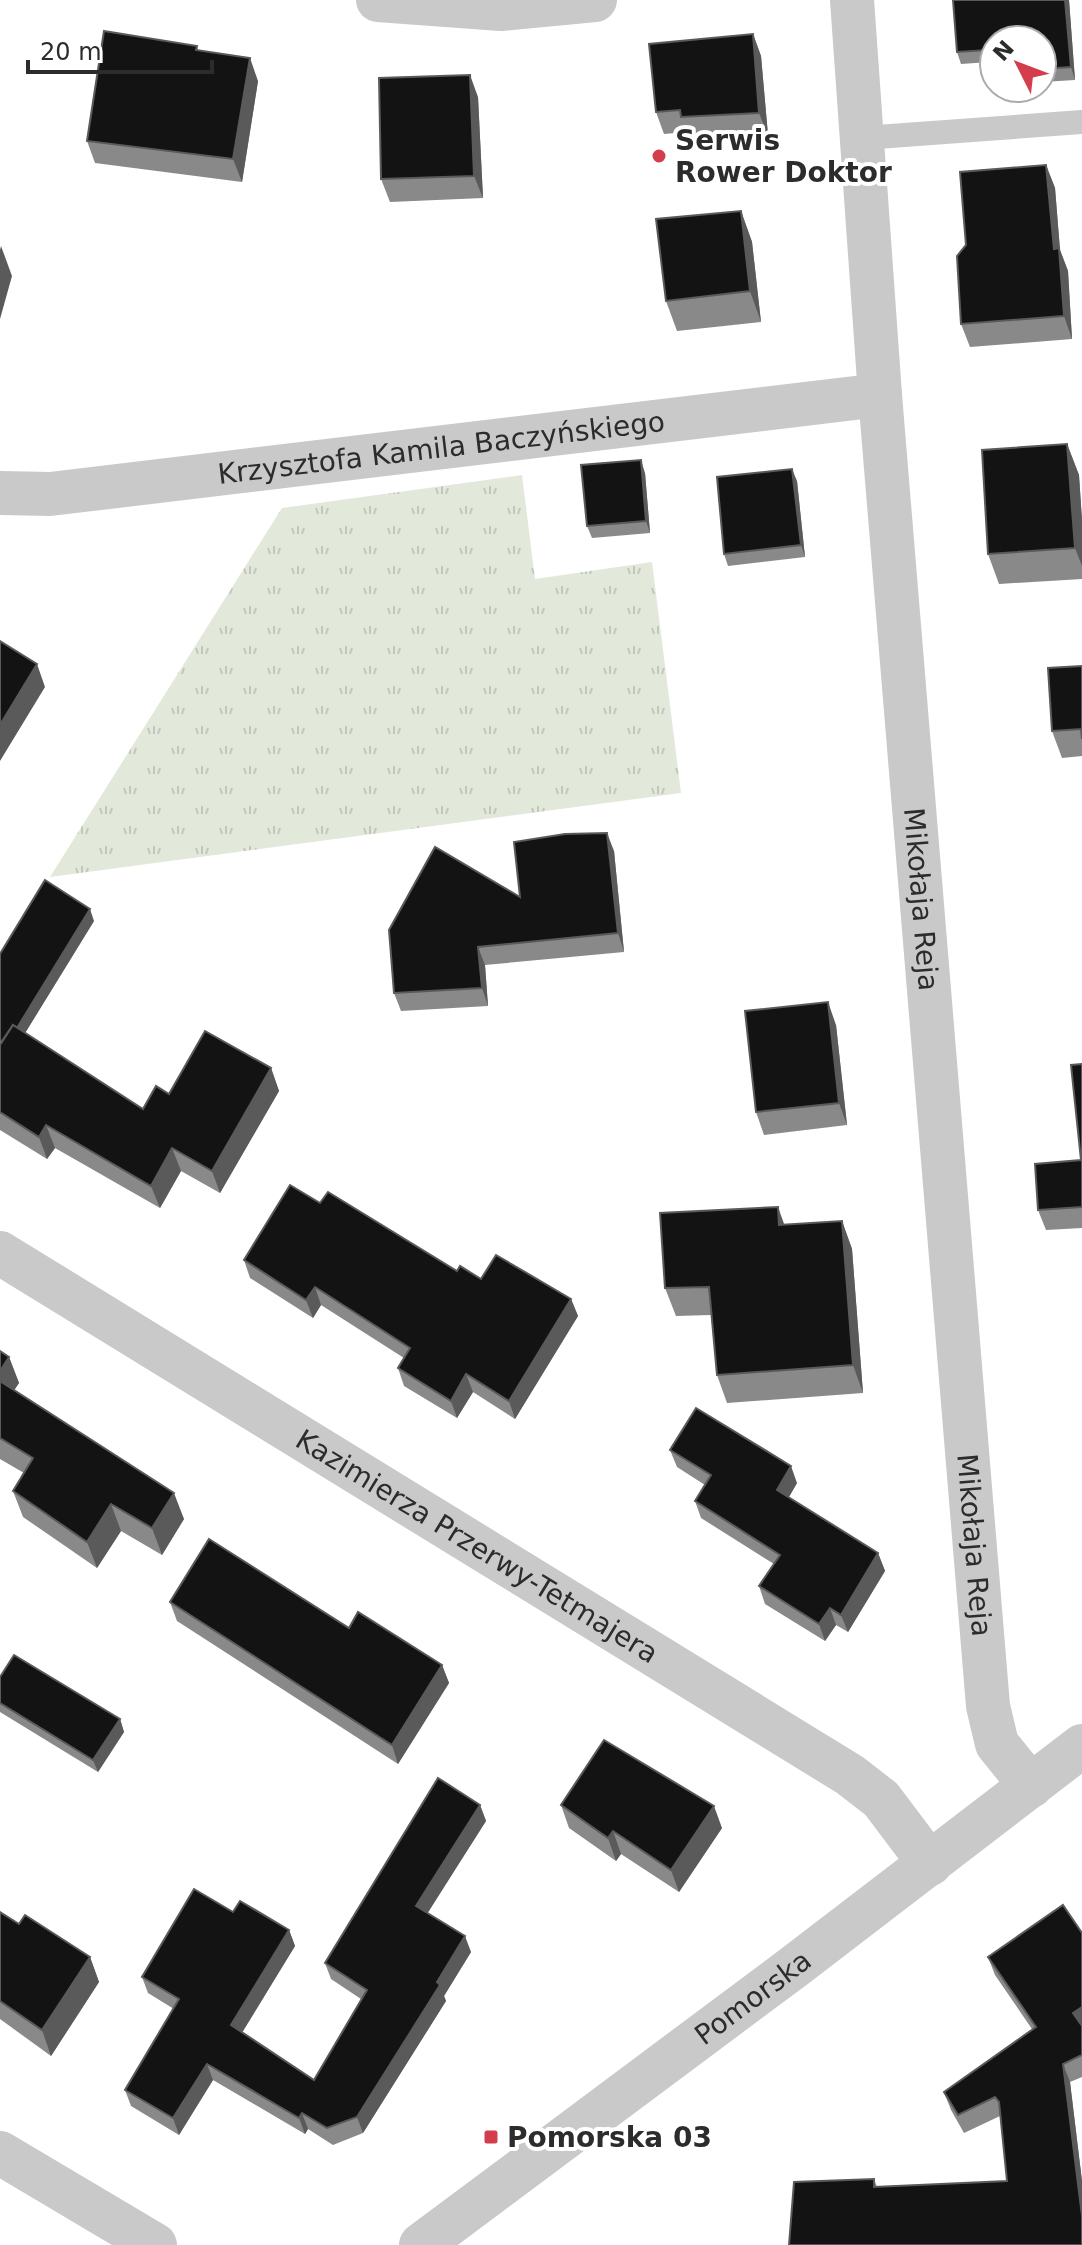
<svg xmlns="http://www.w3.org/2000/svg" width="1082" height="2245" viewBox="0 0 1082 2245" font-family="'DejaVu Sans',sans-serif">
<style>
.grass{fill:url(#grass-tufts)}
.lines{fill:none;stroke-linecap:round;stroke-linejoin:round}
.service{stroke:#c9c9c9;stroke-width:24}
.minor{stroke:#c9c9c9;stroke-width:44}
.wall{fill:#898989}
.shaded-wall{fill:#5a5a5a}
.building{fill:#131313;stroke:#5a5a5a;stroke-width:2}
.poi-dot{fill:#d33d4c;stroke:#fff;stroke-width:3}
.labels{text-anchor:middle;stroke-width:8;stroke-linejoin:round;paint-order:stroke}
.poi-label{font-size:28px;font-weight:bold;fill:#2c2c2c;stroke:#fff;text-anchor:start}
.street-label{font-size:28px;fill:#2c2c2c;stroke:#fff}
</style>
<defs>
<pattern id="grass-tufts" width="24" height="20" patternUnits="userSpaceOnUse" patternTransform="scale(2)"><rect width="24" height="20" fill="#e2e8da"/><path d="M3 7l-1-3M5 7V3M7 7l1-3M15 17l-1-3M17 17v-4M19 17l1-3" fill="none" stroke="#c2c7bb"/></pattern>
</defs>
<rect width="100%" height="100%" fill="#fff"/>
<polygon class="grass" points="522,475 535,579 652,562 681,793 50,877 282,508"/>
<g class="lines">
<polyline class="service" points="863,138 1082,122"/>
<g class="minor">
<polyline points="378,0 501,9 595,0"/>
<path id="s1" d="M852,0L880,395L988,1706L997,1744L1031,1786"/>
<path id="s2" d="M0,493L50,494L880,395"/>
<path id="s3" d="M0,1253L850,1775L881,1799L930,1864"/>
<polyline points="0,2153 155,2245"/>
<path id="s4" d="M421,2245L795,1966L1082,1746"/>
</g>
</g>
<g class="wall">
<polygon points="1069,0 1075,80 1042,82 1042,40 994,40 994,85 990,73 989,62 961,64 957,52"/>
<polygon points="753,34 761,56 768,135 689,139 687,132 664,134 656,112"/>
<polygon points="197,46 198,50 258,81 242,182 95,163 87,141"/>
<polygon points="478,97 483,198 390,202 381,179"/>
<polygon points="1046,165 1055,188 1060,250 1068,271 1072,339 970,347 961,324"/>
<polygon points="741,211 752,242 761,322 677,331 666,301"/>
<polygon points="1067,444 1079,475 1082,520 1082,579 999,584 988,554"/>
<polygon points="645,473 650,533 592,538 587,526"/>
<polygon points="797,481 805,557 728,566 724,554"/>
<polygon points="1082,666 1082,756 1062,758 1052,731"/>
<polygon points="614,851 624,952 485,965 488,1006 401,1011 394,993 520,897"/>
<polygon points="94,921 25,1033 143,1109 169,1094 271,1068 279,1091 220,1193 181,1171 160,1208 55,1148 47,1159 0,1130 0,954"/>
<polygon points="836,1025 847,1125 764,1135 756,1112"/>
<polygon points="1082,1064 1082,1228 1046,1230 1038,1210 1081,1160"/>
<polygon points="320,1203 457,1271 481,1279 571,1299 578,1316 515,1419 473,1392 457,1418 404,1386 398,1368 404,1358 321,1305 313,1318 250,1278 244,1260"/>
<polygon points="842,1221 852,1249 863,1393 727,1403 717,1375 711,1315 676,1316 665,1288 785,1225"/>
<polygon points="0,1351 9,1357 19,1383 14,1390 184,1519 162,1555 121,1531 97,1568 23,1517 13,1491 24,1473 0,1459"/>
<polygon points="670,1450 797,1483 789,1497 878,1553 885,1571 848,1632 836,1625 825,1641 765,1604 759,1586 774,1564 701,1518 695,1501 705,1485 677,1467"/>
<polygon points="170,1602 349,1628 442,1665 449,1683 398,1764 177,1621"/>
<polygon points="0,1677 120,1719 124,1732 98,1772 0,1712"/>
<polygon points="480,1805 486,1821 427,1913 471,1952 444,1996 446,2001 363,2133 333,2145 308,2129 305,2134 213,2080 179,2135 131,2106 125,2090 174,2009 148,1993 142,1977 233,1912 289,1930 295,1946 242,2032 314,2080 361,1999 331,1979 325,1963"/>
<polygon points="561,1805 722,1828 679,1892 621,1854 616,1861 569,1828"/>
<polygon points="0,1912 19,1924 90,1957 99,1982 51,2056 0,2019"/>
<polygon points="1082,1933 1082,2077 1070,2082 1082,2181 789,2245 874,2179 877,2187 1007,2181 1000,2116 964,2133 951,2110 944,2092 1032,2029 995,1975 988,1957"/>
</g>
<g class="shaded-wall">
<polygon points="1065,0 1069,0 1075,80 1071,67"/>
<polygon points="753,34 761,56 768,135 759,113"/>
<polygon points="250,58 258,81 242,182 233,159"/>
<polygon points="470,75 478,97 483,198 474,176"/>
<polygon points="1046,165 1055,188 1060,250 1068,271 1072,339 1064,316 1054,249"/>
<polygon points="741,211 752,242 761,322 750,291"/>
<polygon points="1,246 12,276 0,319 0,250"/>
<polygon points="1067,444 1079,475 1082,520 1082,566 1075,548"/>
<polygon points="641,460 645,473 650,533 646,521"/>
<polygon points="792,469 797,481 805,557 801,545"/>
<polygon points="37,664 45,687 0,761 0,725"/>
<polygon points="607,833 614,851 624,952 618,933"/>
<polygon points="90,909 94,921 11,1056 7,1044"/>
<polygon points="478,947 485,965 488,1006 482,988"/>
<polygon points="828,1002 836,1025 847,1125 839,1103"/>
<polygon points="271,1068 279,1091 220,1193 212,1171"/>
<polygon points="46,1125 55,1148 47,1159 39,1137"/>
<polygon points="172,1148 181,1171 160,1208 151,1186"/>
<polygon points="778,1207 788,1235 779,1225"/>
<polygon points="842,1221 852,1249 863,1393 853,1365"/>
<polygon points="315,1287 321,1305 313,1318 306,1300"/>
<polygon points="571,1299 578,1316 515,1419 509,1401"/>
<polygon points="9,1357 19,1383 5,1404 0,1390 0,1371"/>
<polygon points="466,1374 473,1392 457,1418 451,1401"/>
<polygon points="791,1466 797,1483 783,1507 777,1490"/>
<polygon points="174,1493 184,1519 162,1555 152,1528"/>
<polygon points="111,1504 121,1531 97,1568 87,1542"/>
<polygon points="878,1553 885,1571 848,1632 841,1615"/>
<polygon points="830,1608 836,1625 825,1641 819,1624"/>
<polygon points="442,1665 449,1683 398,1764 392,1745"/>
<polygon points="120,1719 124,1732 98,1772 93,1760"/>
<polygon points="480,1805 486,1821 422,1922 416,1906"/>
<polygon points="714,1806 722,1828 679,1892 671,1870"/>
<polygon points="613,1831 621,1854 616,1861 608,1838"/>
<polygon points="289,1930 295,1946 237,2041 231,2025"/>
<polygon points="465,1936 471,1952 444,1996 446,2001 363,2133 357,2117"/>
<polygon points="90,1957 99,1982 51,2056 42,2030"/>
<polygon points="1082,2007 1082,2030 1073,2013"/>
<polygon points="207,2064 213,2080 179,2135 173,2118"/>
<polygon points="1063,2064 1070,2082 1082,2181 1082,2216"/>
<polygon points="302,2113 308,2129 305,2134 299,2118"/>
</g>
<g class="building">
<polygon points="953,0 1065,0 1071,67 1042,69 1042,40 994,40 994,73 990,73 988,50 957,52"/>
<polygon points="104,31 197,46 196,50 250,58 233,159 87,141"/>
<polygon points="753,34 759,113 681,117 680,110 656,112 649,44"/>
<polygon points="470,75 474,176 381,179 379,78"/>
<polygon points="1046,165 1054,249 1059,248 1064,316 961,324 957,256 966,245 960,172"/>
<polygon points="741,211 750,291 666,301 656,219"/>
<polygon points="1067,444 1075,548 988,554 982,450"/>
<polygon points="641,460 646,521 587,526 581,465"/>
<polygon points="792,469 801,545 724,554 717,477"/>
<polygon points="0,641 37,664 0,725"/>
<polygon points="1082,666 1082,739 1081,729 1052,731 1048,668"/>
<polygon points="607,833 618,933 478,947 482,988 394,993 389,930 435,847 520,897 514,842 565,834"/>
<polygon points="45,880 90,909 17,1028 13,1025 2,1041 0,1040 0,954"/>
<polygon points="828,1002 839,1103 756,1112 745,1011"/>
<polygon points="13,1025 143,1109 156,1086 169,1094 205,1031 271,1068 212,1171 172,1148 151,1186 46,1125 39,1137 0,1112 0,1045"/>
<polygon points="1082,1064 1082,1207 1038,1210 1035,1164 1081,1160 1071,1065"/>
<polygon points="290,1185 320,1203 328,1192 457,1271 460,1266 481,1279 496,1255 571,1299 509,1401 466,1374 451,1401 398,1368 410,1348 315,1287 306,1300 244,1260"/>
<polygon points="778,1207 779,1225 842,1221 853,1365 717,1375 709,1287 665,1288 660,1213"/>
<polygon points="0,1351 9,1357 0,1371"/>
<polygon points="0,1381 174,1493 152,1528 111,1504 87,1542 13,1491 33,1458 0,1438"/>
<polygon points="696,1408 791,1466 777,1490 878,1553 841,1615 830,1608 819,1624 759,1586 780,1555 695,1501 711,1475 670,1450"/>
<polygon points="209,1539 349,1628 358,1612 442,1665 392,1745 170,1602"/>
<polygon points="14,1655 120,1719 93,1760 0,1703 0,1677"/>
<polygon points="604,1740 714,1806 671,1870 613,1831 608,1838 561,1805"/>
<polygon points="438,1778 480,1805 416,1906 465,1936 437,1982 440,1985 357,2117 327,2128 302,2113 299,2118 207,2064 173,2118 125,2090 179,1999 142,1977 194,1889 233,1912 240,1901 289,1930 231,2025 314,2080 367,1990 325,1963"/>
<polygon points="1063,1905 1082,1933 1082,2007 1073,2013 1082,2026 1082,2055 1063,2064 1082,2216 1082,2245 789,2245 794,2182 874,2179 874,2187 1007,2181 999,2102 995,2097 958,2115 944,2092 1036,2027 988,1957"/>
<polygon points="0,1912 19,1924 25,1915 90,1957 42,2030 0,2001"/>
</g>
<g class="poi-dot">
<circle cx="659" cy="156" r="8"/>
<rect x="483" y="2129" width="16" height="16" rx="4"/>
</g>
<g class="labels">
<g class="poi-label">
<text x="675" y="150">Serwis<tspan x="675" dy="32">Rower Doktor</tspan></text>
<text x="507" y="2147">Pomorska 03</text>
</g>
<g class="street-label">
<text dy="10" stroke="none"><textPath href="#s2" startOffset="444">Krzysztofa Kamila Baczyńskiego</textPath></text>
<text dy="10" stroke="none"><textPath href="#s1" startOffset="902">Mikołaja Reja</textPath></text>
<text dy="10" stroke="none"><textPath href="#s1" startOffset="1550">Mikołaja Reja</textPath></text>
<text dy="10" stroke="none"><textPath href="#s3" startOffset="560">Kazimierza Przerwy-Tetmajera</textPath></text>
<text dy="10" stroke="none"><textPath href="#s4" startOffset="414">Pomorska</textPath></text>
</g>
</g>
<g transform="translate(1018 64) rotate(312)"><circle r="38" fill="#ffffff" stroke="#ababab" stroke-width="2"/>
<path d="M0-6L14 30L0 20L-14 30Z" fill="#d33d4c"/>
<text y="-12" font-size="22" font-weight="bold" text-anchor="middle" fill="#2c2c2c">N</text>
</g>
<path d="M28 60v12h184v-12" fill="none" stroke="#2c2c2c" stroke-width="4"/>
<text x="40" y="60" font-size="24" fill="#2c2c2c" stroke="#ffffff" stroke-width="6" paint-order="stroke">20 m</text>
</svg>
